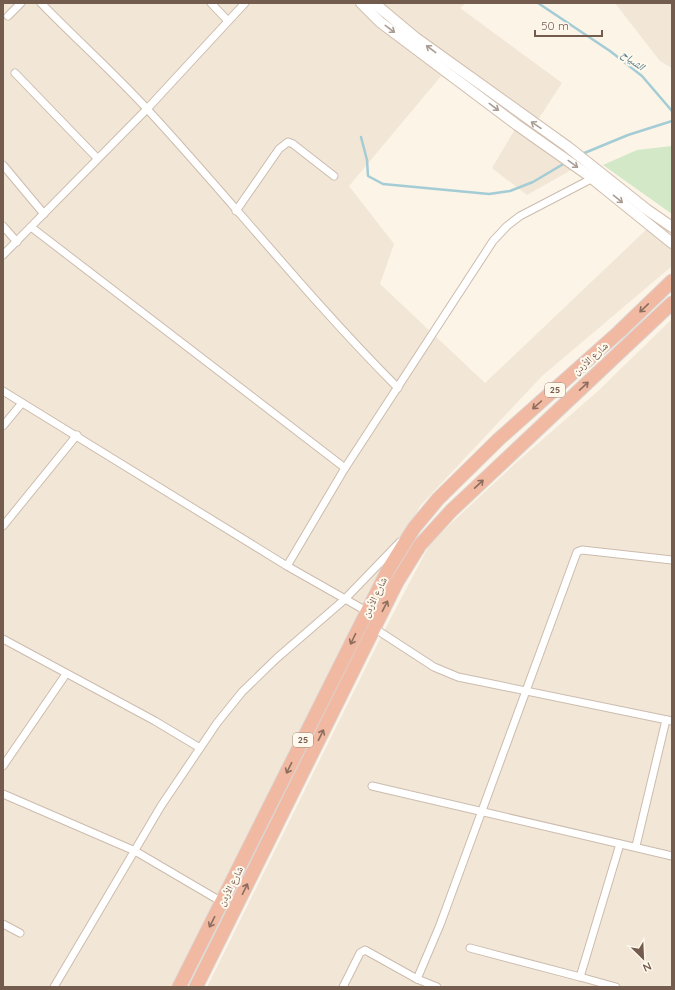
<svg xmlns="http://www.w3.org/2000/svg" width="675" height="990" viewBox="0 0 675 990" font-family="Quicksand,'Noto Naskh Arabic',sans-serif">
<style>
.residential{fill:#f2e6d6}
.green{fill:#d3e8c6}
.lines{fill:none;stroke-linecap:round;stroke-linejoin:round}
.stream{stroke:#a4ccd5;stroke-width:2.5}
.street-casing{stroke:#ccbcae;stroke-width:9}
.secondary-casing{stroke:#d1beae;stroke-width:12}
.highway-casing{stroke:#dbd4d1;stroke-width:15}
.street{stroke:#fff;stroke-width:7}
.secondary{stroke:#fff;stroke-width:10}
.highway{stroke:#f1b8a2;stroke-width:13}
.oneway{stroke:#ab9d94}
.oneway2{stroke:#8c6e5e}
.labels{text-anchor:middle;stroke-width:4;stroke-linejoin:round;paint-order:stroke}
.shield{fill:#fef8ed;stroke:#9d8a7d;stroke-width:1}
.shield-label{font-size:9px;font-weight:bold;fill:#735b4d}
.street-label{font-size:10px;fill:#735b4d;stroke:#fef8ed}
.water-label{font-size:11px;font-style:italic;fill:#487a85;stroke:#fef8ed}
</style>
<rect width="100%" height="100%" fill="#fbf4e7"/>
<g class="residential">
<polygon points="3,3 466,3 460,8 562,83 528,135 571,170 527,195 492,168 517,126 441,76 349,186 394,244 380,284 485,383 648,228 672,248 672,266 542,376 420,506 274,797 174,987 3,987"/>
<polygon points="615,3 672,3 672,68 660,61"/>
<polygon points="672,319 672,987 207,987 383,633 431,542 518,461 597,392"/>
</g>
<polygon class="green" points="672,146 672,214 603,165 637,150"/>
<g class="lines">
<g class="stream">
<polyline points="538,3 610,51 642,76 672,111"/>
<polyline points="361,137 367,160 368,176 383,184 489,194 510,191 533,182 565,163"/>
<polyline points="582,154 628,135 672,121"/>
</g>
<defs>
<g id="street">
<path d="M41,3C76,39 114,73 148,110C232,201 310,300 398,388"/>
<polyline points="211,3 228,21"/>
<polyline points="8,16 21,3"/>
<polyline points="15,73 97,158"/>
<polyline points="3,165 44,214"/>
<polyline points="236,211 279,149 288,142 293,144 334,176"/>
<polyline points="3,226 17,242"/>
<polyline points="31,227 345,468"/>
<polyline points="3,255 147,109 245,3"/>
<polyline points="3,391 287,566 368,612"/>
<polyline points="3,426 22,403"/>
<polyline points="3,526 77,435"/>
<polyline points="287,566 345,468 493,241 507,226 520,216 595,177"/>
<polyline points="374,628 434,667 458,677 672,721"/>
<polyline points="3,639 155,721 200,748"/>
<polyline points="3,766 66,674"/>
<polyline points="372,786 672,856"/>
<polyline points="3,794 135,851 222,902"/>
<polyline points="636,846 666,720"/>
<polyline points="3,924 20,933"/>
<polyline points="470,948 580,977"/>
<polyline points="417,979 440,925 577,552 582,550 672,560"/>
<polyline points="54,987 161,806 217,723 242,692 277,658 344,600 400,542"/>
<polyline points="343,987 360,953 365,950 417,979 437,987"/>
<polyline points="616,987 580,977 620,844"/>
</g>
<g id="secondary">
<polyline points="361,3 380,22 517,125 588,175 672,243"/>
<polyline points="374,3 416,38 568,147 646,209 672,227"/>
</g>
<g id="highway">
<polyline points="179,987 388,570 414,528 438,499 499,439 619,332 672,281"/>
<polyline points="196,987 397,582 420,545 451,511 672,303"/>
</g>
</defs>
<use href="#street" class="street-casing"/>
<use href="#secondary" class="secondary-casing"/>
<use href="#highway" class="highway-casing"/>
<use href="#street" class="street"/>
<use href="#secondary" class="secondary"/>
<use href="#highway" class="highway"/>
</g>
<defs><path id="oneway-shaft" d="M-6 0H5M1.5-3L5.5 0L1.5 3" fill="none" stroke-width="1.6" stroke-linecap="round" stroke-linejoin="round"/></defs>
<g class="oneway">
<use href="#oneway-shaft" transform="translate(390 29) rotate(37)"/>
<use href="#oneway-shaft" transform="translate(431 49) rotate(-143)"/>
<use href="#oneway-shaft" transform="translate(494 107) rotate(37)"/>
<use href="#oneway-shaft" transform="translate(536 125) rotate(-146)"/>
<use href="#oneway-shaft" transform="translate(573 164) rotate(36)"/>
<use href="#oneway-shaft" transform="translate(618 199) rotate(39)"/>
</g>
<g class="oneway2">
<use href="#oneway-shaft" transform="translate(644 308) rotate(136)"/>
<use href="#oneway-shaft" transform="translate(584 386) rotate(-43)"/>
<use href="#oneway-shaft" transform="translate(537 405) rotate(138)"/>
<use href="#oneway-shaft" transform="translate(479 484) rotate(-43)"/>
<use href="#oneway-shaft" transform="translate(385 606) rotate(-63)"/>
<use href="#oneway-shaft" transform="translate(353 639) rotate(116)"/>
<use href="#oneway-shaft" transform="translate(321 735) rotate(-64)"/>
<use href="#oneway-shaft" transform="translate(289 768) rotate(116)"/>
<use href="#oneway-shaft" transform="translate(245 889) rotate(-64)"/>
<use href="#oneway-shaft" transform="translate(212 922) rotate(117)"/>
</g>
<g class="labels">
<g class="shield">
<rect x="545" y="383" width="20" height="14" rx="3"/>
<rect x="293" y="733" width="20" height="14" rx="3"/>
</g>
<g class="shield-label">
<text x="555" y="393">25</text>
<text x="303" y="743">25</text>
</g>
<g class="street-label">
<text transform="translate(590 358) rotate(-42)" y="4">شارع الأردن</text>
<text transform="translate(374 597) rotate(-64)" y="4">شارع الأردن</text>
<text transform="translate(230 886) rotate(-63)" y="4">شارع الأردن</text>
</g>
<g class="water-label">
<text transform="translate(633 60) rotate(36)" y="4">الشياح</text>
</g>
</g>
<rect width="675" height="990" fill="none" stroke="#735b4d" stroke-width="8"/>
<g transform="translate(643 958) rotate(156)" stroke="#fef8ed" stroke-width="3" paint-order="stroke">
<path d="M0-3L7 15L0 10L-7 15Z" fill="#735b4d"/>
<text y="-6" font-size="11" font-weight="bold" text-anchor="middle" fill="#735b4d">N</text>
</g>
<path d="M535 30v6h67v-6" fill="none" stroke="#735b4d" stroke-width="2"/>
<text x="541" y="30" font-size="12" fill="#735b4d" stroke="#fef8ed" stroke-width="3" paint-order="stroke">50 m</text>
</svg>
